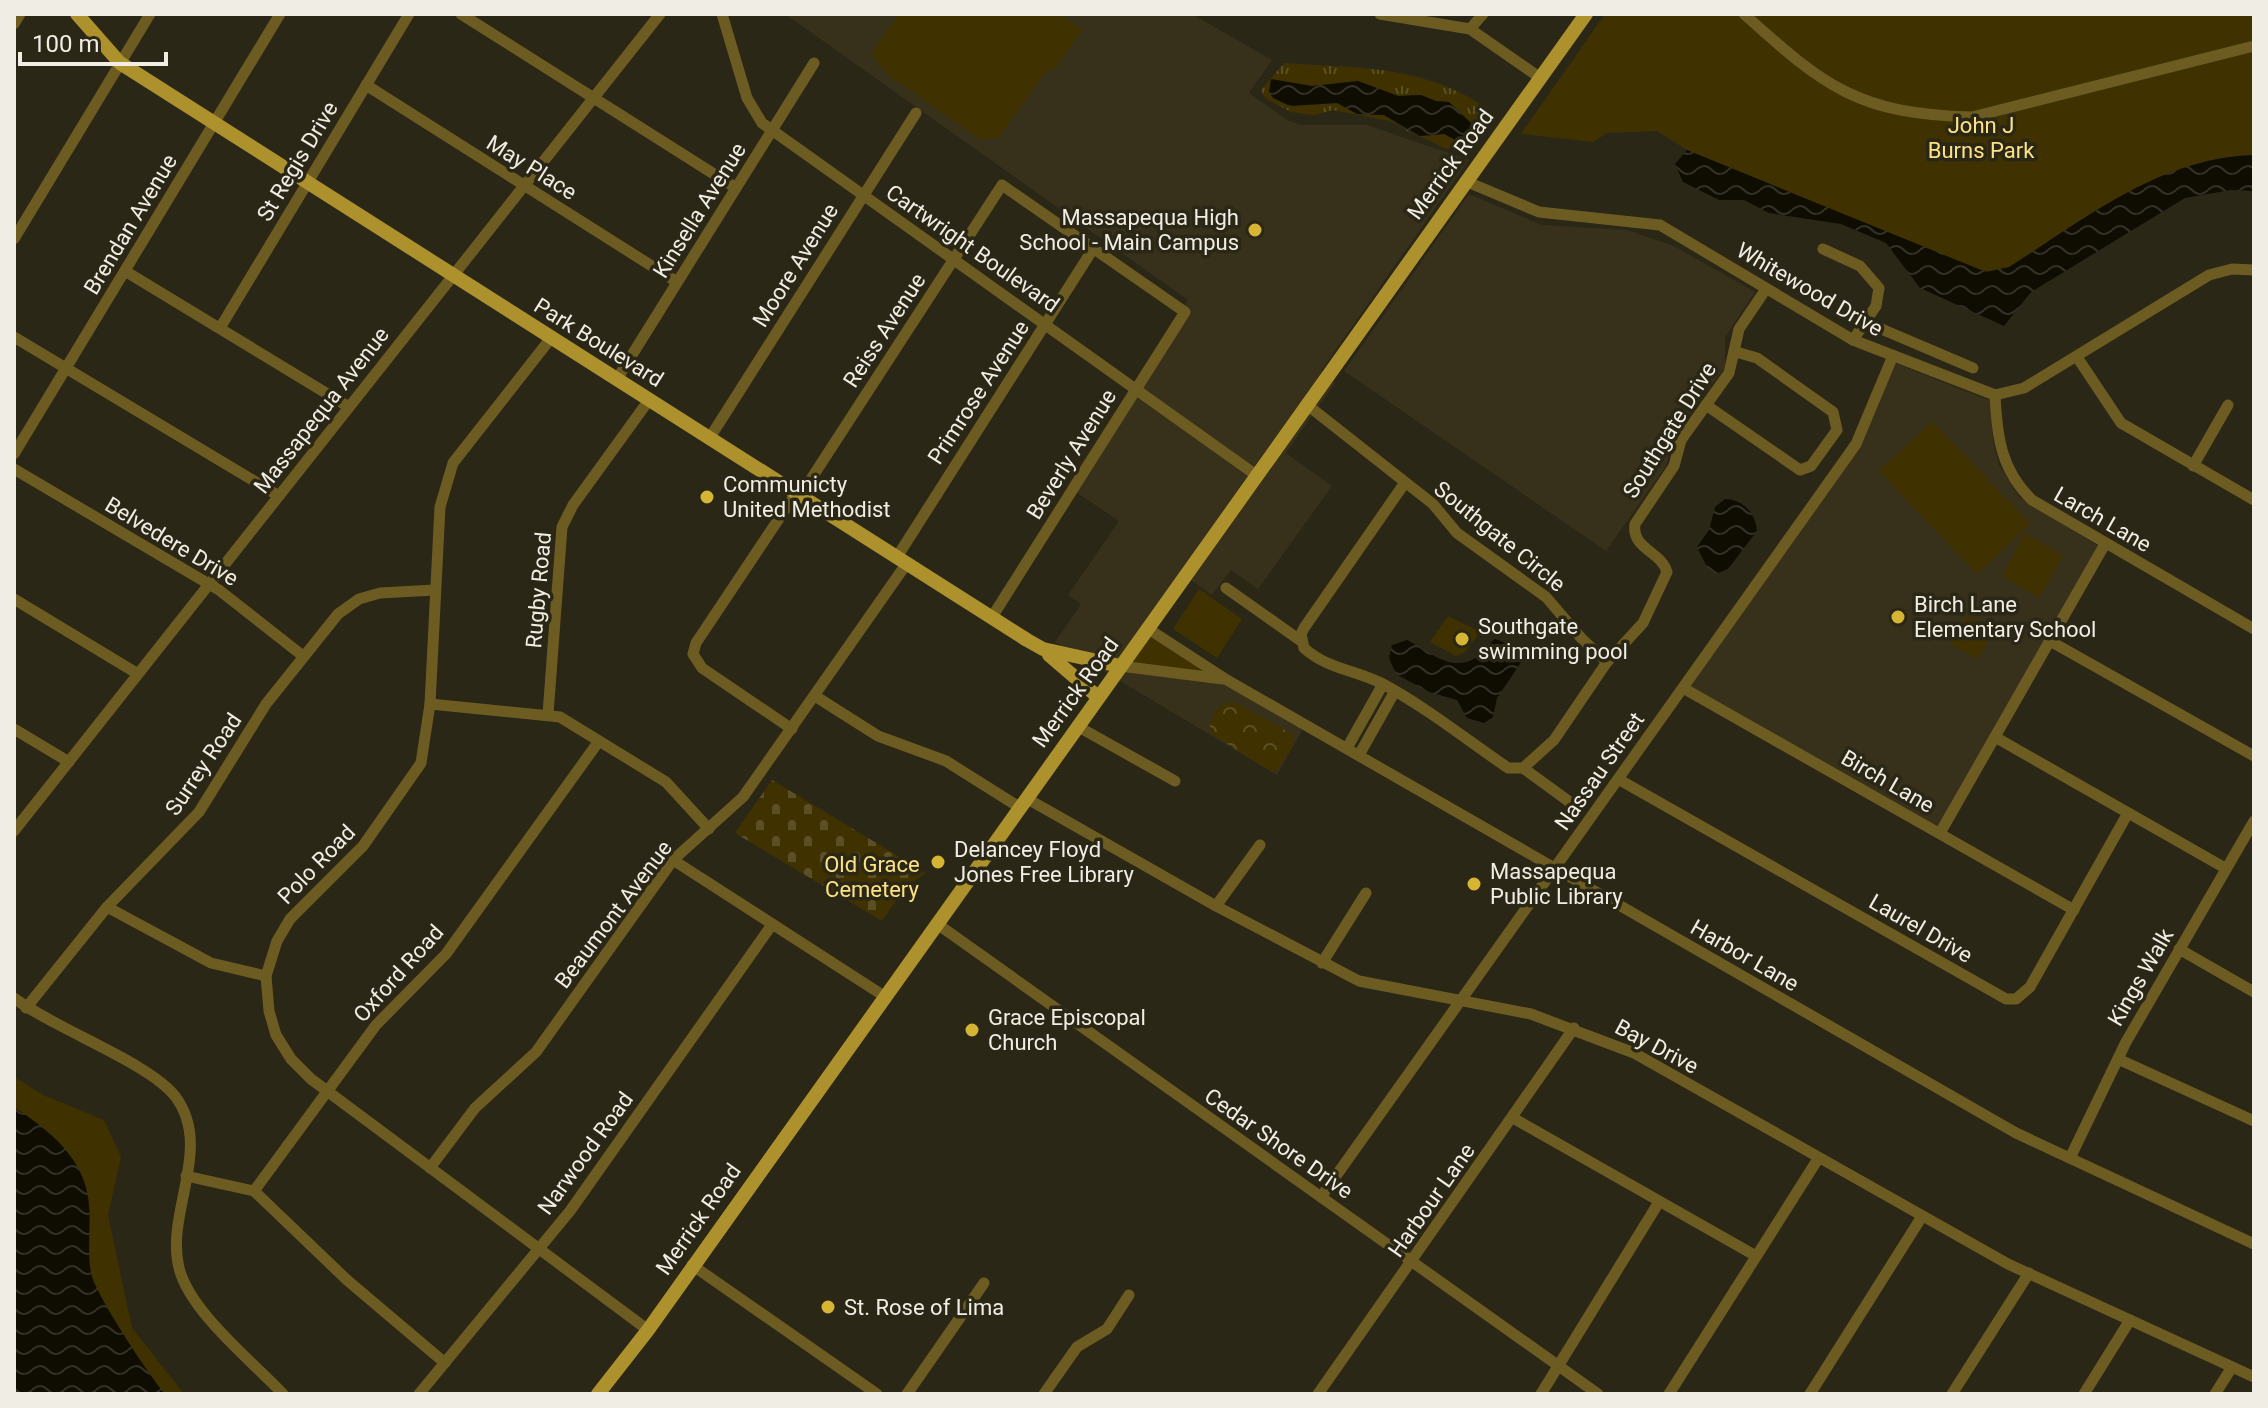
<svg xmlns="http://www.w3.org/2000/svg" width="2268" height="1408" viewBox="0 0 2268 1408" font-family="Roboto,sans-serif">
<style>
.built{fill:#37301a}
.grass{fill:url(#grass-tufts);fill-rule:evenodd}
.forest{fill:url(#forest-crowns)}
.cemetery{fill:url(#cemetery-stones)}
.green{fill:#3f3200}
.water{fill:url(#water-waves)}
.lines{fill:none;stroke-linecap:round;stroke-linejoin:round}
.minor{stroke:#6d5c22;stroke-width:11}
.major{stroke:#ad912c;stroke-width:14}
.poi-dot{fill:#d6b534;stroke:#2b2717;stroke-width:3}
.labels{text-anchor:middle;stroke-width:7;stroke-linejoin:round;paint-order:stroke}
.park-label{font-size:22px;fill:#fde284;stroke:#2b2717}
.street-label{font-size:22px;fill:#f0ede4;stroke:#2b2717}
.poi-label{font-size:22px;fill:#f0ede4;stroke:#2b2717;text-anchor:start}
</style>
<defs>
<pattern id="grass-tufts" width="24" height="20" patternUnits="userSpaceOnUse" patternTransform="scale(2)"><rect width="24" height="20" fill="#3f3200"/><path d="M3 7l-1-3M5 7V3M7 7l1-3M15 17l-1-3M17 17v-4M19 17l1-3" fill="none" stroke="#5b5025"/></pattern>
<pattern id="forest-crowns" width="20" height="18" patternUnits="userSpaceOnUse" patternTransform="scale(2)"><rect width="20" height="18" fill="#3f3200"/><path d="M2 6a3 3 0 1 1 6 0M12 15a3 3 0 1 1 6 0" fill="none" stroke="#5b5025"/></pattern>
<pattern id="cemetery-stones" width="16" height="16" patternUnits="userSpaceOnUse" patternTransform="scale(2)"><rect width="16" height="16" fill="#3f3200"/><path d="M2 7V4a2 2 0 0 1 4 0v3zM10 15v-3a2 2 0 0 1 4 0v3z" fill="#5b5025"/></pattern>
<pattern id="water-waves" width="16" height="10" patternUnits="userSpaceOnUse" patternTransform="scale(2)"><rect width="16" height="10" fill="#0f0c02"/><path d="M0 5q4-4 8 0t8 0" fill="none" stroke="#323027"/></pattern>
</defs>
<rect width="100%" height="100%" fill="#2b2717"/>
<g class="built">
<polygon points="785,14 1192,14 1272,60 1249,93 1287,120 1301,125 1367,125 1469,160 1321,371 1335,383 1286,453 1332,486 1258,589 1231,570 1212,595 1185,576 1149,627 1306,723 1277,775 1055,642 1081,604 1068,595 1119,521 1067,486 1188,300"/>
<polygon points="1469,194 1542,225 1628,230 1676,247 1755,292 1725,337 1725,367 1675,434 1666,466 1606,551 1344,371"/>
<polygon points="1895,363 1991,401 1993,441 1999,465 2019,497 2100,547 1940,831 1686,687 1862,442"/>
</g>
<path class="grass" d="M1284,63C1362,69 1422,64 1490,110L1459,146L1446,149L1389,121L1333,110L1314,115L1291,112L1265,98L1261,90ZM1271,79L1312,86L1358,81L1399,96L1421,95L1436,101L1449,102L1472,124L1471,129L1456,141L1444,134L1425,136L1407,131L1384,115L1357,114L1337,103L1290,106Z"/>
<path class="forest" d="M1234,702L1294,735V744L1277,770L1270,771L1210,733C1208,718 1218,702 1234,702Z"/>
<polygon class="cemetery" points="772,780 926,873 905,887 882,921 735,833"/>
<g class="green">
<polygon points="899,14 1059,14 1082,30 1057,66 1044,74 999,137 981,140 888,75 871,54"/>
<path d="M1605,14H2254V155C2159,158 2087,218 2009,267L1996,272L1977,270L1687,150L1657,131L1607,133L1593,142L1521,134Z"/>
<polygon points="1932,421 2030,524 1977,574 1879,471"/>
<polygon points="2025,533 2063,556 2039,598 2002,576"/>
<polygon points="1199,589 1242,619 1217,658 1173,629"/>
<polygon points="1966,615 1994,629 1978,659 1950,644"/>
<polygon points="1448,616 1480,632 1464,653 1456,656 1430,642"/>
<polygon points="1147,630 1223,678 1122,665"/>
<polygon points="14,1077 43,1095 104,1120 121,1157 108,1215 132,1328 184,1394 14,1394"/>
</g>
<g class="water">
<polygon points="1271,79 1312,86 1358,81 1398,96 1421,95 1436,101 1449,102 1472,124 1460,142 1444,134 1420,136 1384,115 1357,114 1337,103 1290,106 1273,98 1269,92"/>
<path d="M1687,150L1986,272L2009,267C2087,218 2159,158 2254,155V191L2231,190L2185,198L2031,292L2004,326L1920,288L1886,243L1841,224L1769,213L1744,200H1719L1683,182L1675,164Z"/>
<path d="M1725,499C1743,499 1756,514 1757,531L1728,569L1716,574L1707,567L1697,547L1709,530L1715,507Z"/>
<path d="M1495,639L1512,646L1522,661L1497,698L1493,717L1484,723L1467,718L1457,700L1429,692L1396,674L1389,658L1392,645L1407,640C1428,651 1452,674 1477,657C1484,652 1488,644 1495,639Z"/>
<path d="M14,1107C49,1130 86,1159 89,1205C91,1227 87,1252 91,1273C95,1294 149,1375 165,1394H14Z"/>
</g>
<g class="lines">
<g class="minor">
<polyline points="461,14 736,188"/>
<polyline points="722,14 747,98 762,123 1256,475"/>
<polyline points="1380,14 1470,29 1539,77"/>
<path d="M1744,14C1825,87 1858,114 1972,117L2254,46"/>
<polyline points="14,24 20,14"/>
<polyline points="1470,29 1483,14"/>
<polyline points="366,85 677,282"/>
<polyline points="1465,181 1539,212 1660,225 1853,340 1995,395 2024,388 2209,275 2232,269 2254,270"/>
<polyline points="14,239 150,14"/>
<polyline points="1823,249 1860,266 1879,288 1876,306 1853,340"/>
<polyline points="125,271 349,407"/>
<polyline points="1865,322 1973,368"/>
<polyline points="220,328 409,14"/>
<polyline points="14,337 279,496"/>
<polyline points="551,338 453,463 440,507 430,704 421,763 363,846 290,919 277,941 266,976 269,1011 276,1035 291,1059 311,1079 648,1330"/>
<polyline points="2077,357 2121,423 2254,500"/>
<polyline points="617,379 814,63"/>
<path d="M1995,395C1997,437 2001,470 2032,500L2254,629"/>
<polyline points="1306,404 1433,504 1457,533 1546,597 1582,639 1607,662"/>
<polyline points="1706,405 1800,470 1811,466 1837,430 1833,412 1757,358 1736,352"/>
<polyline points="709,439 916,113"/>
<polyline points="14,454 280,14"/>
<polyline points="2193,466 2228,405"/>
<polyline points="14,469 219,590 303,656"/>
<path d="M1404,484L1304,628L1301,634L1304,648C1327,669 1356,670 1383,684C1427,708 1467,740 1508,768H1523L1554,740L1607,662L1643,623L1667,572C1661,551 1631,549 1635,524L1674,466L1681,440L1729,373L1739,329L1766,289"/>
<polyline points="800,496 1002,185 1185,312 992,617"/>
<polyline points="897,557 1093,249"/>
<polyline points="1226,588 1301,641"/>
<polyline points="14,599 138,674"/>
<polyline points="1147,628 1227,680 2016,1133 2254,1244"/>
<polyline points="2050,641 2254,756"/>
<polyline points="1120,666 1223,679"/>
<polyline points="1683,688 2074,910"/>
<polyline points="815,696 878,736 946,761 1019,807"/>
<polyline points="430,704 560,717 666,782 709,829"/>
<polyline points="548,714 562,527 573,505 649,400"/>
<polyline points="1077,726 1175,781"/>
<polyline points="14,729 69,762"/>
<polyline points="792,729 702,668 693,654 696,643 796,493"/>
<polyline points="1995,737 2225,868"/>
<polyline points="1347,748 1383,684"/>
<polyline points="1359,755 1395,691"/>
<polyline points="1523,768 1571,803"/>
<polyline points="1618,779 2006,999 2016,999 2030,987 2128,813"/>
<polyline points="1026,798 1216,906 1359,981 1531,1014 1634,1053 2008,1264 2254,1377"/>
<polyline points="14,831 660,14"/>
<polyline points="1940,833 2105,544"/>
<polyline points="673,860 884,996"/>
<polyline points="1216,906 1260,845"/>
<polyline points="107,907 211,963 266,976"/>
<polyline points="936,923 1598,1394"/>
<polyline points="2179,949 2254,992"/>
<polyline points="1322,963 1366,893"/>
<path d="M14,998C55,1029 148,1062 175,1096C214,1148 165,1212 179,1268C190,1312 252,1361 283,1394"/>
<polyline points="26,1008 107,907 199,812 266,704 338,614 359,599 380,593 435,590"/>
<polyline points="2118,1059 2254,1121"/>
<polyline points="1513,1118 1756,1256"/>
<polyline points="2070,1158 2126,1042 2254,821"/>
<polyline points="430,1168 475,1108 536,1052 673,860 743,797 907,563"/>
<polyline points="186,1176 254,1191 347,1280 445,1363"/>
<polyline points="254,1191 376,1025 446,954 599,741"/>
<polyline points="1321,1197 1856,444 1892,358"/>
<polyline points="692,1265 877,1394"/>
<polyline points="419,1394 570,1211 771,926"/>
<polyline points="907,1394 984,1283"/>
<polyline points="1044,1394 1077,1347 1107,1329 1129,1295"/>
<polyline points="1318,1394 1574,1028"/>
<polyline points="1541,1394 1659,1202"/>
<polyline points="1669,1394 1818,1159"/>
<polyline points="1810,1394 1921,1218"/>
<polyline points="1952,1394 2029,1273"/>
<polyline points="2084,1394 2130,1320"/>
<polyline points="2215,1394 2232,1367"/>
</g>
<g class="major">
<polyline points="77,14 120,63 1027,640 1043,649 1120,666"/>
<polyline points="1049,655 1098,697"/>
<polyline points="598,1394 648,1330 1586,14"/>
</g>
</g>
<g class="poi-dot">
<circle cx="1255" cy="230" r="8"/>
<circle cx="707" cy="497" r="8"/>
<circle cx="1898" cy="617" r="8"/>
<circle cx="1462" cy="639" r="8"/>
<circle cx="938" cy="862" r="8"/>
<circle cx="1474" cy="884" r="8"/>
<circle cx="972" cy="1030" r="8"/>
<circle cx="828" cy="1307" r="8"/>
</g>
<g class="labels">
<g class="park-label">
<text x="1981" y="133">John J<tspan x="1981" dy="25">Burns Park</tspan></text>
<text x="872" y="872">Old Grace<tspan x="872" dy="25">Cemetery</tspan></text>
</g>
<g class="street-label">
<text transform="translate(297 161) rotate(-59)" y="8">St Regis Drive</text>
<text transform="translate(1450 164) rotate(-54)" y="8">Merrick Road</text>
<text transform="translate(532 167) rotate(32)" y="8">May Place</text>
<text transform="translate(699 210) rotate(-58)" y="8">Kinsella Avenue</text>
<text transform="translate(130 224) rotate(-59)" y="8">Brendan Avenue</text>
<text transform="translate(973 248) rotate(35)" y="8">Cartwright Boulevard</text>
<text transform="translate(795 265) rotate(-58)" y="8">Moore Avenue</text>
<text transform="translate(1810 289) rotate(30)" y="8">Whitewood Drive</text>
<text transform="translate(884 330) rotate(-57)" y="8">Reiss Avenue</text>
<text transform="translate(599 342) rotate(32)" y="8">Park Boulevard</text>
<text transform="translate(978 392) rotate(-57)" y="8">Primrose Avenue</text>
<text transform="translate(321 410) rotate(-52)" y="8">Massapequa Avenue</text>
<text transform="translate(1669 430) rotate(-58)" y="8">Southgate Drive</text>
<text transform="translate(1071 454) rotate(-58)" y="8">Beverly Avenue</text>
<text transform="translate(2103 519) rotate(30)" y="8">Larch Lane</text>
<text transform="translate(1500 536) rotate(39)" y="8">Southgate Circle</text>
<text transform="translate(172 541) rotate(31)" y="8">Belvedere Drive</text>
<text transform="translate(538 590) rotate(-85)" y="8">Rugby Road</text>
<text transform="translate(1075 692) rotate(-54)" y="8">Merrick Road</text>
<text transform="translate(203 764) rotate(-56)" y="8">Surrey Road</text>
<text transform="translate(1599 771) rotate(-55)" y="8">Nassau Street</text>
<text transform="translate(1888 781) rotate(30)" y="8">Birch Lane</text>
<text transform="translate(316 864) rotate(-46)" y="8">Polo Road</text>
<text transform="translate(613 914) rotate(-53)" y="8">Beaumont Avenue</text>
<text transform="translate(1921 928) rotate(30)" y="8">Laurel Drive</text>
<text transform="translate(1745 955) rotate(30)" y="8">Harbor Lane</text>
<text transform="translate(398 973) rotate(-48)" y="8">Oxford Road</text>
<text transform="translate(2140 977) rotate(-60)" y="8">Kings Walk</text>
<text transform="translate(1657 1046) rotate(28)" y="8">Bay Drive</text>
<text transform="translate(1279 1143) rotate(35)" y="8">Cedar Shore Drive</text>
<text transform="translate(585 1153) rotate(-54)" y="8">Narwood Road</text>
<text transform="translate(1431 1200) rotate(-55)" y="8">Harbour Lane</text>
<text transform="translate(698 1219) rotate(-55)" y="8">Merrick Road</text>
</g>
<g class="poi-label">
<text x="1239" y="225" text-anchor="end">Massapequa High<tspan x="1239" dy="25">School - Main Campus</tspan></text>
<text x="723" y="492">Communicty<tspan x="723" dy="25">United Methodist</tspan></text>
<text x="1914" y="612">Birch Lane<tspan x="1914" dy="25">Elementary School</tspan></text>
<text x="1478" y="634">Southgate<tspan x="1478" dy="25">swimming pool</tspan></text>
<text x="954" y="857">Delancey Floyd<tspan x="954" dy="25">Jones Free Library</tspan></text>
<text x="1490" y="879">Massapequa<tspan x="1490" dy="25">Public Library</tspan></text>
<text x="988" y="1025">Grace Episcopal<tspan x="988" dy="25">Church</tspan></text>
<text x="844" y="1315">St. Rose of Lima</text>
</g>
</g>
<rect width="2268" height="1408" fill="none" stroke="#f0ede4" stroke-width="32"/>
<path d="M20 52v12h146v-12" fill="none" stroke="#f0ede4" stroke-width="4"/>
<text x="32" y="52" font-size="24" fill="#f0ede4" stroke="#2b2717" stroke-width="6" paint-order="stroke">100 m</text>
</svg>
